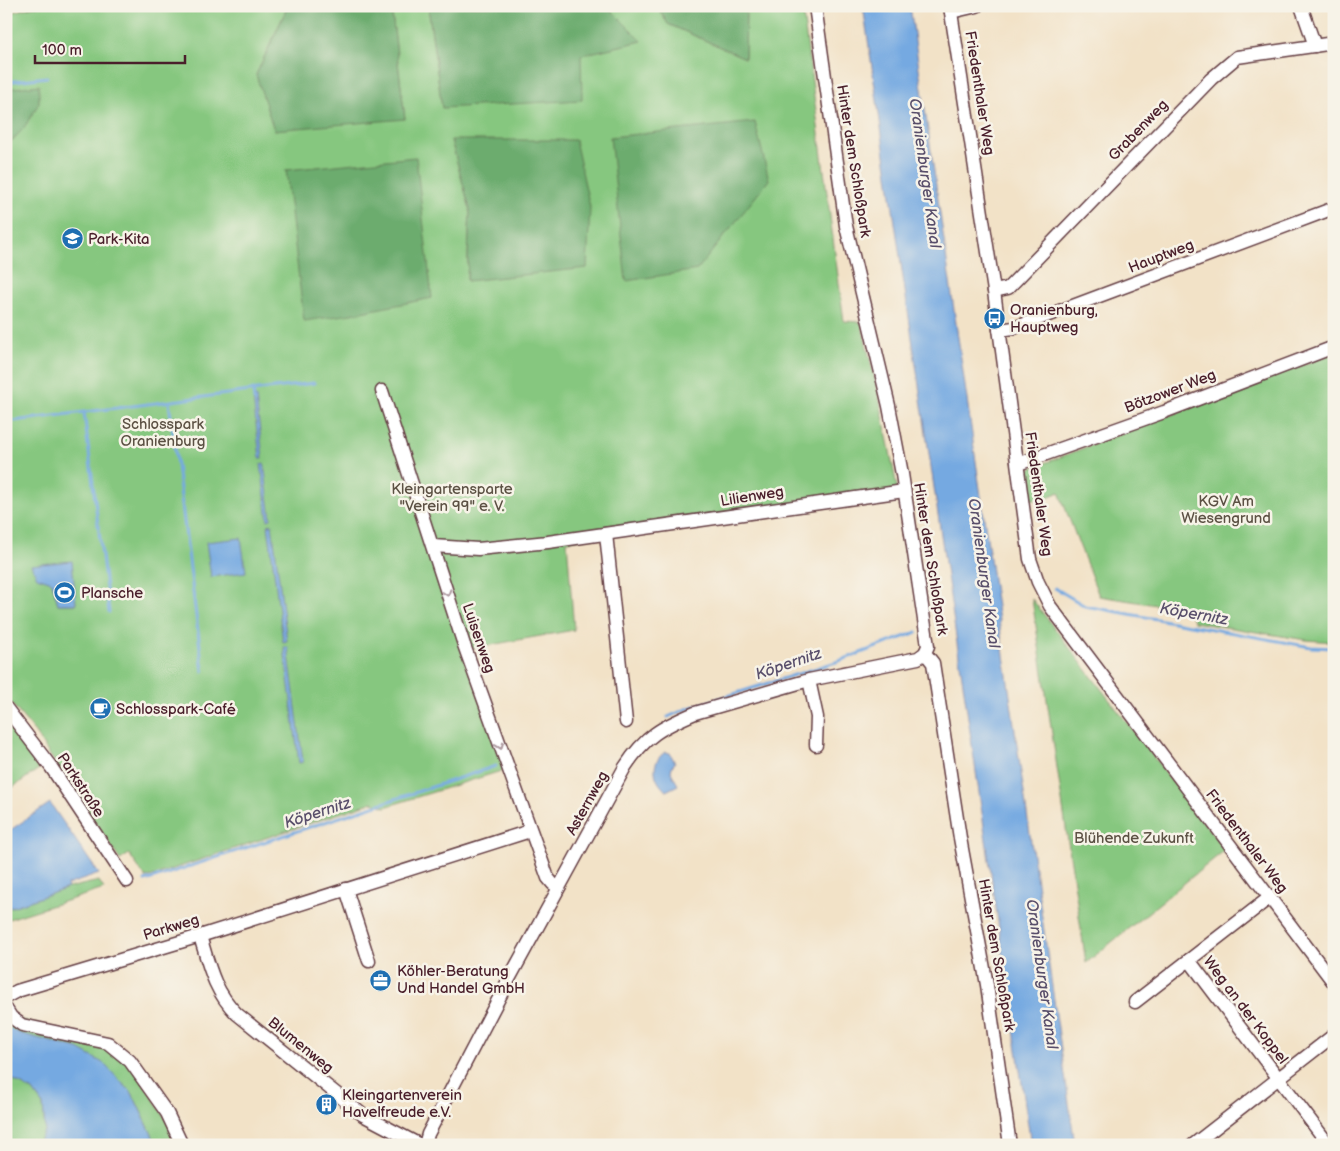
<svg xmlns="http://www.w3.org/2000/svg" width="1340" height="1151" viewBox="0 0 1340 1151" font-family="'Balsamiq Sans',sans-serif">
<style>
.green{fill:#86c77f;stroke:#687355;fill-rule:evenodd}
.forest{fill:#6cac6e;stroke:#5b664c}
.water{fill:#74a9e1;stroke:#5f6486}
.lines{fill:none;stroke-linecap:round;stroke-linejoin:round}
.stream{stroke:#74a9e1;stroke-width:3}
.minor-casing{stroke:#633c42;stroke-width:15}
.minor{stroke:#fff;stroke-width:12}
.oneway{stroke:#ae9aa0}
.labels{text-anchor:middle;stroke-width:5;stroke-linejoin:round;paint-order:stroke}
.street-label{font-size:15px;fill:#4a1f2b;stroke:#f7f3e8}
.poi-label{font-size:15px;fill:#4a1f2b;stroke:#f7f3e8;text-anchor:start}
.park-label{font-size:15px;fill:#5c5144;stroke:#f7f3e8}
.water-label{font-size:16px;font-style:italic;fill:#594f6b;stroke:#f7f3e8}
</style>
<rect width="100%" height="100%" fill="#f7f3e8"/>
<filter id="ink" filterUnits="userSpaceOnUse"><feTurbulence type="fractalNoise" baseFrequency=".02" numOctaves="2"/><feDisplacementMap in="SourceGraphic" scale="10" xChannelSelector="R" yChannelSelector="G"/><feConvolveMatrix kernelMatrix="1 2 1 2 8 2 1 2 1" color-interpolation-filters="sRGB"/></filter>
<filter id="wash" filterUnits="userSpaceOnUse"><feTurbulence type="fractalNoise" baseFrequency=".0096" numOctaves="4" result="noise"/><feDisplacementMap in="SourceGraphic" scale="20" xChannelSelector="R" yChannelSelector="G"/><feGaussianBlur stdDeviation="1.12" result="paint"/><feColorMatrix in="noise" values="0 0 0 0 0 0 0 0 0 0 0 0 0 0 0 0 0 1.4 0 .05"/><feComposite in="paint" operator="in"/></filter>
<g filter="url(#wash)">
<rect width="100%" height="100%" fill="#f2e2c7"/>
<g class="green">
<path d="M35,6H288L256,75L405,119L391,6H428L442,107L580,55L641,41L607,6H657L668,24L745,58L746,6H802L844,321L861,322L880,401L898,492L567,541L574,630L468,649L511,768L385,807L373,802L146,878L129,854L120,860L31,727L6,697V14ZM451,140L587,267L467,280L470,209ZM52,582L76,604H58Z"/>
<polygon points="1334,353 1334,642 1306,640 1194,622 1188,610 1099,596 1059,492 1048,497 1030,500 1026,470"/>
<polygon points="1032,599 1225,850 1086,963"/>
<polygon points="6,717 43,766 6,792"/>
<polygon points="99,881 104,889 6,920 6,909 68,888"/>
<polygon points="6,1009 11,1017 108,1043 130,1061 182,1145 157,1145 132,1093 6,1027"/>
<polygon points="6,1076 33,1091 43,1105 45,1129 37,1145 6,1145"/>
</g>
<g class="forest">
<polygon points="288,6 391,6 405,119 274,130 256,75"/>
<polygon points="428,6 607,6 642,41 581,55 582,100 442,108"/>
<polygon points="657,6 746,6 745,58 668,24"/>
<polygon points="39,85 39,103 24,128 6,147 6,89"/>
<polygon points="755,122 769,180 697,270 626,281 610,137"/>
<polygon points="451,140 575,140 590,207 587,268 467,281 470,209"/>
<polygon points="416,157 432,298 351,314 304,321 286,170"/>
</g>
<g class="water">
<polygon points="863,6 910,6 1075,1145 1031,1145"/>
<polygon points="253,397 256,397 263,458 260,458"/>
<polygon points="264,463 271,519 268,520 261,464"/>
<polygon points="272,524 287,641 283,642 268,525"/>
<polygon points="241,538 246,572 211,577 206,542"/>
<polygon points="72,561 76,604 58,604 52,582 37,577 31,565"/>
<polygon points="284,647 288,647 303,762 299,763"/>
<path d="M665,752L670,753L675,763L672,766L671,772L678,785L666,791C653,780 650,763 665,752Z"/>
<polygon points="50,803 99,874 67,885 68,888 6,909 6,833"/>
<polygon points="6,1027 19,1033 78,1049 103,1063 132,1093 157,1145 37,1145 45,1129 43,1105 33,1091 6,1076"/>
</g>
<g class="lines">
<g class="stream">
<polyline points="6,82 47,77"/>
<polyline points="253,390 254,400"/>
<polyline points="169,402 203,671"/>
<polyline points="84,412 109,612"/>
<polyline points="6,422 314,383"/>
<polyline points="1055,588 1085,606 1311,647 1334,648"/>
<polyline points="668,717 686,709 839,661 917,632"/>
<polyline points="145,881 496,766"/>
</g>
</g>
</g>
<g filter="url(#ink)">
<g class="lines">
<defs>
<g id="minor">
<polyline points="815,6 846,226 889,406 902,474 928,646 925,653 933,663 960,838 987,985 1010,1145"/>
<polyline points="950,6 994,291 1030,559 1038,582 1050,606 1334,983"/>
<polyline points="1301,6 1315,46"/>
<polyline points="951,12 977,6"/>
<polyline points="994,291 1008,288 1211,79 1237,57 1334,43"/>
<polyline points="999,330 1014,328 1334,208"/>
<polyline points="382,391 464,645 548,878 553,884 559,887"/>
<polyline points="1018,464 1164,412 1334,347"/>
<polyline points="606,534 626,722"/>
<polyline points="433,546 478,549 548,542 904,491"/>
<polyline points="809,680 817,717 816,745"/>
<polyline points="6,708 51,767 127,881"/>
<polyline points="346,889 369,961"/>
<path d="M200,936C209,966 214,991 237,1014L363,1115L420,1145"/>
<polyline points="1189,960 1329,1145"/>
<polyline points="6,997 17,991 200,936 530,831"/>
<polyline points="1135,1002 1269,898"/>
<polyline points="6,1009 11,1017 22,1025 108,1043 130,1061 167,1113 182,1145"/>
<path d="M425,1145L428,1134L509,979L625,767C645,736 662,727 695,713L809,680L918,658L925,653"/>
<polyline points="1193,1145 1334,1035"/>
</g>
</defs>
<use href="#minor" class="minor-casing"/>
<use href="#minor" class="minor"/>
</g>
<defs><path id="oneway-chevron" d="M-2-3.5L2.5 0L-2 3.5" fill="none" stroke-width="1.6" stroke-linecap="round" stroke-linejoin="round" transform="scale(1.25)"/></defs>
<g class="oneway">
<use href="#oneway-chevron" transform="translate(447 593) rotate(73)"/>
<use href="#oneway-chevron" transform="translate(500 746) rotate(70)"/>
</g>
</g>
<defs>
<symbol id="school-disc" viewBox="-11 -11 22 22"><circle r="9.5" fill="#1f6fb2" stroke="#f7f3e8"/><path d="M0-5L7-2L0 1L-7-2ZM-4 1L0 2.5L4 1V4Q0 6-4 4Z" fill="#fff"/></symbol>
<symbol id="bus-disc" viewBox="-11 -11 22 22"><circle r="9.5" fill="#1f6fb2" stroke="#f7f3e8"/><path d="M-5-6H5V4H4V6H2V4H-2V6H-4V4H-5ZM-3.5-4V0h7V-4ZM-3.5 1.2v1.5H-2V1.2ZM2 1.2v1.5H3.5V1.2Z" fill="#fff"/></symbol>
<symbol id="stadium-disc" viewBox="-11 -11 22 22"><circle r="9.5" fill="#1f6fb2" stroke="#f7f3e8"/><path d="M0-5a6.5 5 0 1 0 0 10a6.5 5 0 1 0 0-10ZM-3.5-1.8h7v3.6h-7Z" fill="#fff"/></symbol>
<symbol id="cafe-disc" viewBox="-11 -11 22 22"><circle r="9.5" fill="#1f6fb2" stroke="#f7f3e8"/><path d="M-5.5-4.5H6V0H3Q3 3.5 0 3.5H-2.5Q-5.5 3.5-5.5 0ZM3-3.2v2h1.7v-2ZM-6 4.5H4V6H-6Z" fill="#fff"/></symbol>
<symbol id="office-disc" viewBox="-11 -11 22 22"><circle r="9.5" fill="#1f6fb2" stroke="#f7f3e8"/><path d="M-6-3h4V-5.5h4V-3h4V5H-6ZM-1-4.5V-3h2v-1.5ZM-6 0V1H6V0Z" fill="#fff"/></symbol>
<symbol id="building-disc" viewBox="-11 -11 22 22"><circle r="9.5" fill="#1f6fb2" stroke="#f7f3e8"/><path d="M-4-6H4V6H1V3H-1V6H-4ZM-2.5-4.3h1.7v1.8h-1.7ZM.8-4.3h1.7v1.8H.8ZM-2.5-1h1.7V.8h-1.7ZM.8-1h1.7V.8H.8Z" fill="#fff"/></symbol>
</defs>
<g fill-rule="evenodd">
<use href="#school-disc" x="60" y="226" width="25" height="25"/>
<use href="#bus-disc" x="982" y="306" width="25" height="25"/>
<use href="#stadium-disc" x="52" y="580" width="25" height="25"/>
<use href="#cafe-disc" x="88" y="696" width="25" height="25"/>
<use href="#office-disc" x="368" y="968" width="25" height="25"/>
<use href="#building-disc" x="314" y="1092" width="25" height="25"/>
</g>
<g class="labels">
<g class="street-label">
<text transform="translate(980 93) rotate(81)" y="5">Friedenthaler Weg</text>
<text transform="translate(1138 130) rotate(-46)" y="5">Grabenweg</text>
<text transform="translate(854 161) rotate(81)" y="5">Hinter dem Schloßpark</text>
<text transform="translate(1161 256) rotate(-21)" y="5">Hauptweg</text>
<text transform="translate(1170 391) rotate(-21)" y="5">Bötzower Weg</text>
<text transform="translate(1039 494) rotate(82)" y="5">Friedenthaler Weg</text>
<text transform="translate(752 496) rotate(-9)" y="5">Lilienweg</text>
<text transform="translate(931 559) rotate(81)" y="5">Hinter dem Schloßpark</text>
<text transform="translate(479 638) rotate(71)" y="5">Luisenweg</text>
<text transform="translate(81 785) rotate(57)" y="5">Parkstraße</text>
<text transform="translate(587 803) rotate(-61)" y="5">Asternweg</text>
<text transform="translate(1247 841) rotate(53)" y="5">Friedenthaler Weg</text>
<text transform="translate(171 927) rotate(-17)" y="5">Parkweg</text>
<text transform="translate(997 955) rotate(80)" y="5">Hinter dem Schloßpark</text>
<text transform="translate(1246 1010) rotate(53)" y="5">Weg an der Koppel</text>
<text transform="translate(301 1045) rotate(39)" y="5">Blumenweg</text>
</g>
<g class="poi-label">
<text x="88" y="244">Park-Kita</text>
<text x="1010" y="315">Oranienburg,<tspan x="1010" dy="17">Hauptweg</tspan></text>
<text x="81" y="598">Plansche</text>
<text x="116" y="714">Schlosspark-Café</text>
<text x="397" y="976">Köhler-Beratung<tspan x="397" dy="17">Und Handel GmbH</tspan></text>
<text x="342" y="1100">Kleingartenverein<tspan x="342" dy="17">Havelfreude e.V.</tspan></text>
</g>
<g class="park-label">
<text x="163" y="429">Schlosspark<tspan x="163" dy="17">Oranienburg</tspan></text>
<text x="452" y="494">Kleingartensparte<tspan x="452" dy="17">"Verein 99" e. V.</tspan></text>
<text x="1226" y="506">KGV Am<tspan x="1226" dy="17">Wiesengrund</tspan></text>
<text x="1134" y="843">Blühende Zukunft</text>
</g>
<g class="water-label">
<text transform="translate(926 173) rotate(82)" y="6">Oranienburger Kanal</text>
<text transform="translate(985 573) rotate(82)" y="6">Oranienburger Kanal</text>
<text transform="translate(1194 613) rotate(10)" y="6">Köpernitz</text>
<text transform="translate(788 663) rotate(-19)" y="6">Köpernitz</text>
<text transform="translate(317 812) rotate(-18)" y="6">Köpernitz</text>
<text transform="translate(1043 974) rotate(82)" y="6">Oranienburger Kanal</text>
</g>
</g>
<rect width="1340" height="1151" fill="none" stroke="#f7f3e8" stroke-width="25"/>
<path d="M35 55v8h150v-8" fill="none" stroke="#4a1f2b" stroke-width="2.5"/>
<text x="42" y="55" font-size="15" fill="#4a1f2b" stroke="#f7f3e8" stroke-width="4" paint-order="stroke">100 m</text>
</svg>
